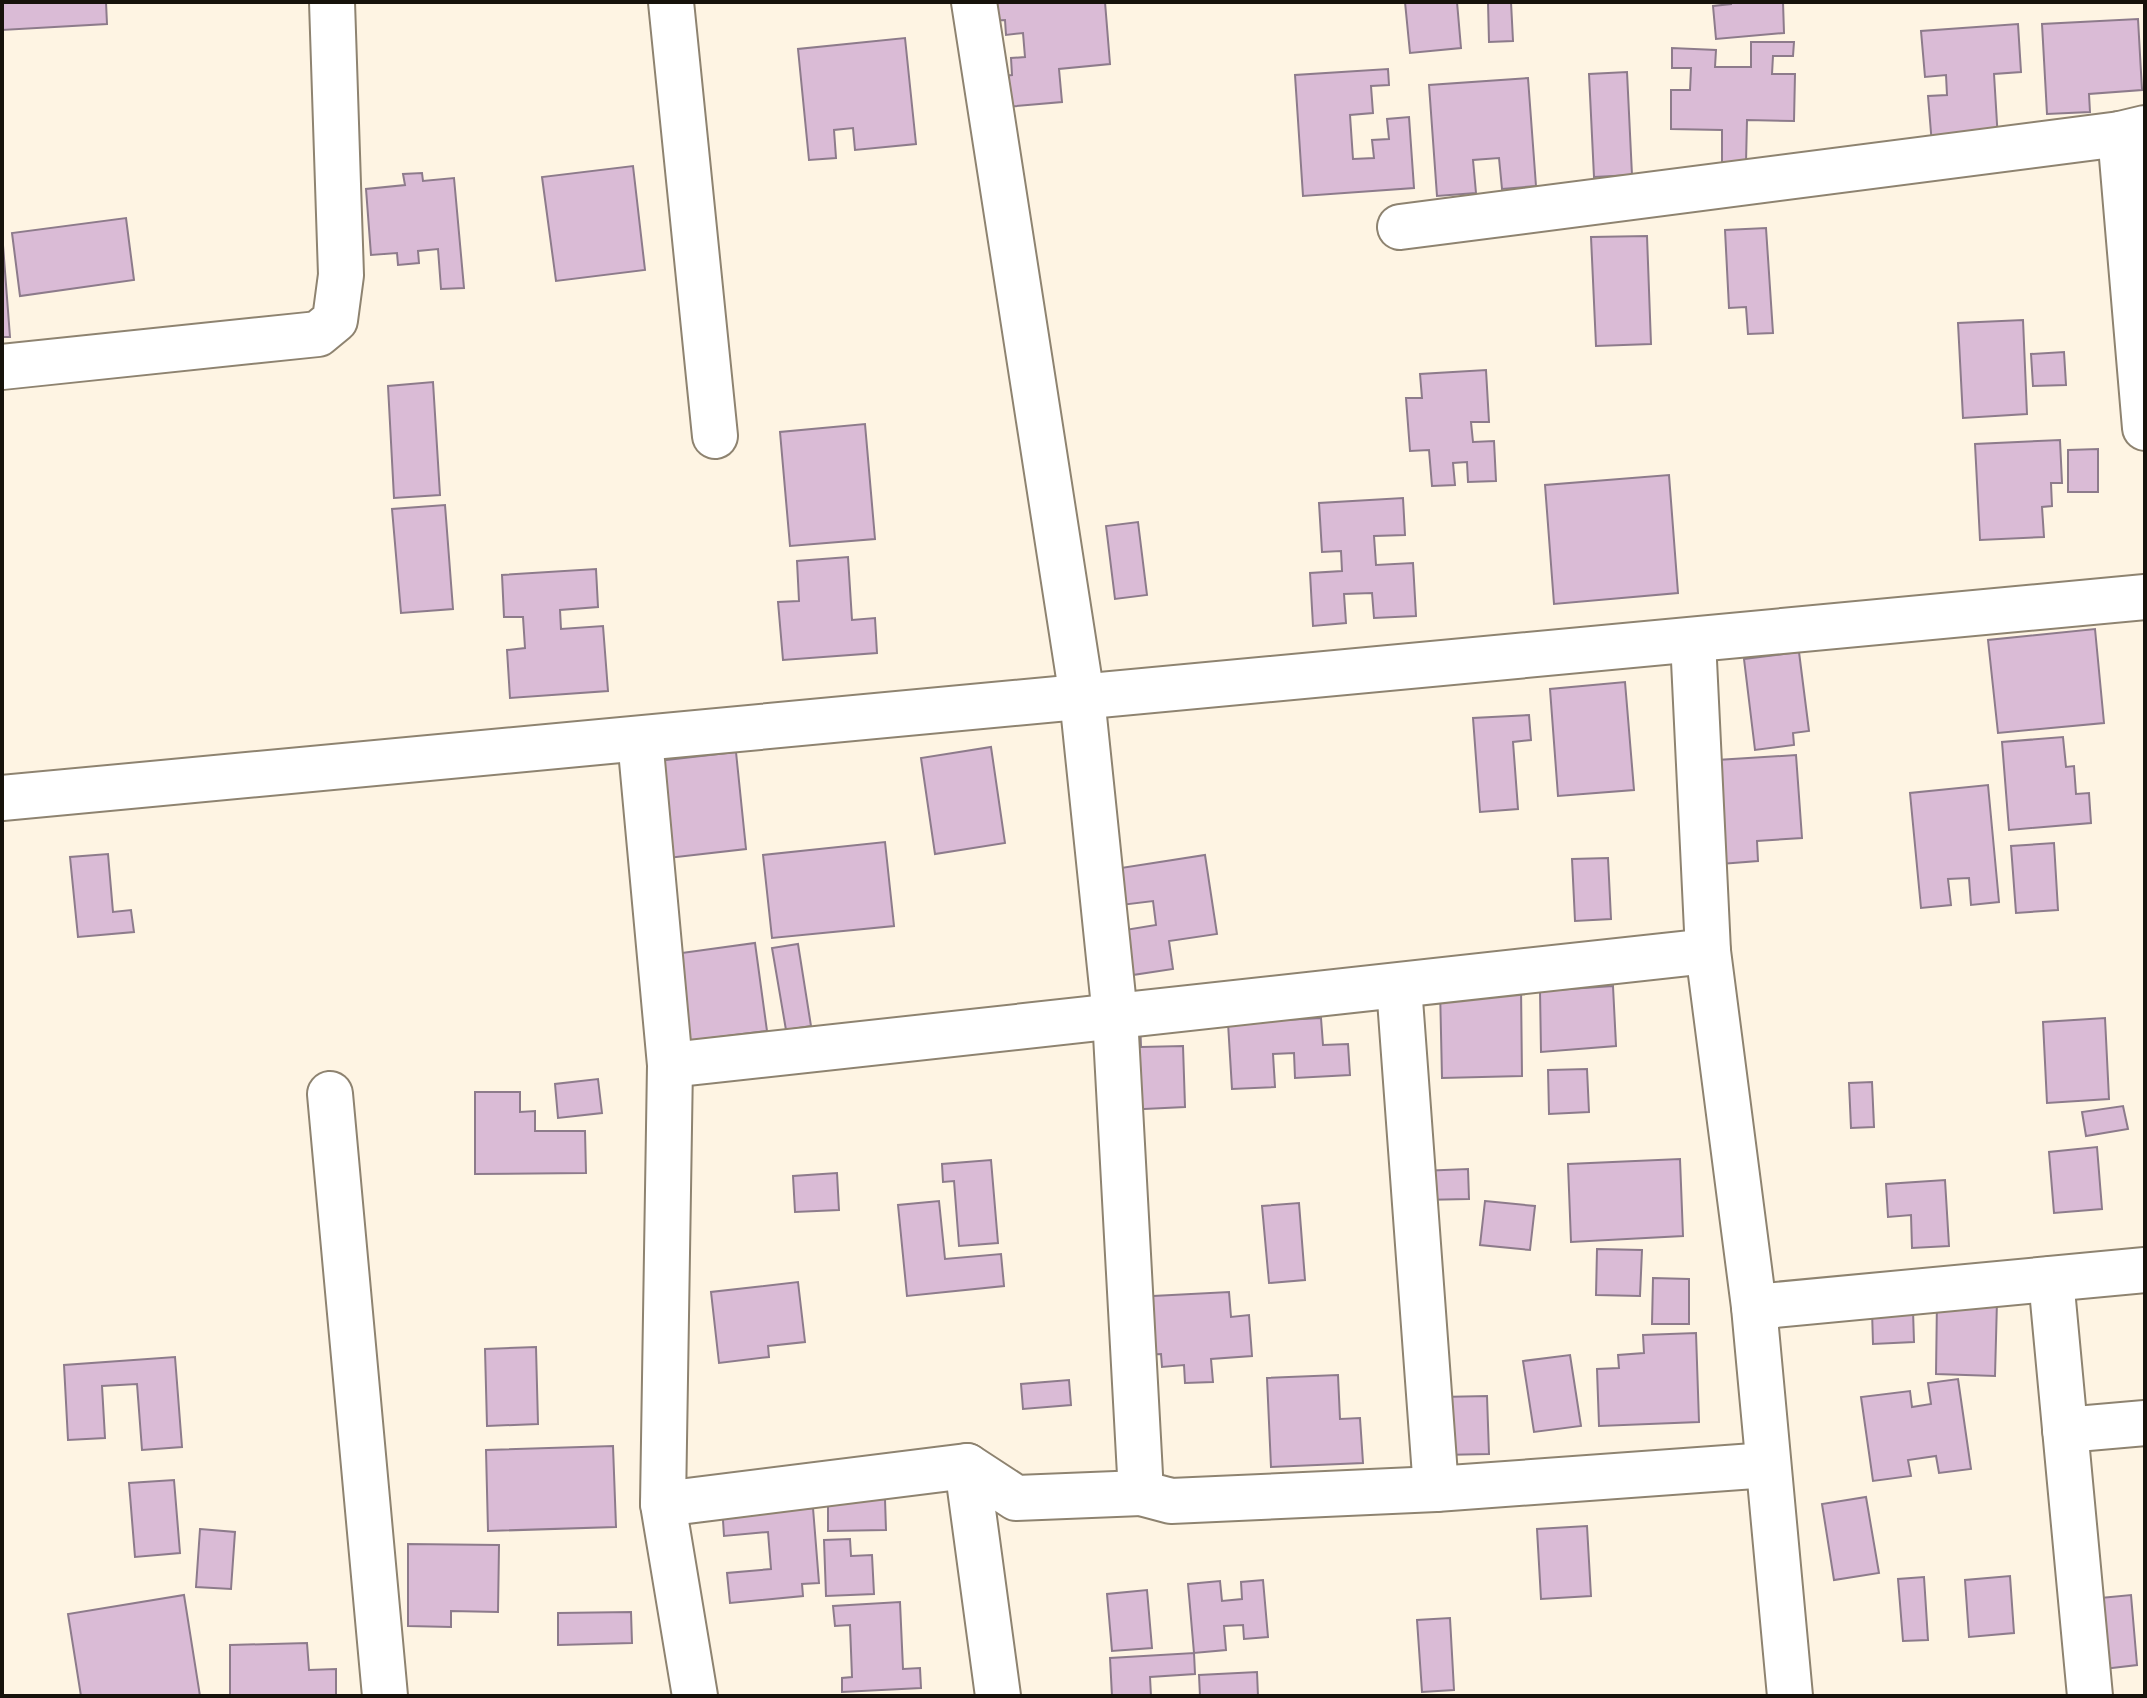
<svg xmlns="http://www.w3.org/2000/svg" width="2147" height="1698" viewBox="0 0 2147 1698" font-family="'Sofia Sans Condensed',sans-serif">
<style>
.building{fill:#dabbd6;stroke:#8d7b8b;stroke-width:2}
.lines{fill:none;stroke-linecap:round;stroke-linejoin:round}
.minor-casing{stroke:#8e8370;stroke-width:48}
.minor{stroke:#fff;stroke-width:44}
</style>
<rect width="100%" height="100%" fill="#fef4e3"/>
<g class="building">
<polygon points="2,2 106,2 107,24 2,30"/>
<polygon points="985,2 1105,2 1110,64 1059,69 1062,102 995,108 993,77 1012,75 1011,58 1025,57 1023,33 1006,35 1005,20 987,21"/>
<polygon points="1405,2 1457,2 1461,48 1410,53"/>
<polygon points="1488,2 1511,2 1513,41 1489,42"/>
<polygon points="1731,2 1783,2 1784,33 1716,39 1713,6 1731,4"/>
<polygon points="2138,19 2142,90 2089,94 2090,112 2047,114 2042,24"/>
<polygon points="2018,24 2021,72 1994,74 1998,140 1932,145 1928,96 1947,95 1946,75 1925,77 1921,31"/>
<polygon points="905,38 916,144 855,150 853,128 834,130 836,158 809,160 798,49"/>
<polygon points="1751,42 1794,42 1793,56 1773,56 1772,74 1795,74 1794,121 1747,120 1746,163 1722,162 1722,130 1671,129 1671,90 1690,90 1691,68 1672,68 1672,48 1716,50 1715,67 1751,67"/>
<polygon points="1388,69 1389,85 1371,86 1373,113 1350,115 1353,159 1374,158 1372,140 1389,139 1387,119 1409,117 1414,188 1303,196 1295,75"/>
<polygon points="1627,72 1632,175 1594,177 1589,74"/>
<polygon points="1528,78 1536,186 1502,189 1499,158 1473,160 1476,193 1437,196 1429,85"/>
<polygon points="633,166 645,270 556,281 542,177"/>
<polygon points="422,173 423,181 454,178 464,288 441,289 438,249 418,251 419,263 398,265 397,253 371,255 366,189 405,185 403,174"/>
<polygon points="126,218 134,280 20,296 12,233"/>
<polygon points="1766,228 1773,333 1748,334 1746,307 1729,308 1725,230"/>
<polygon points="2,232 10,337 2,337"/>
<polygon points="1647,236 1651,344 1596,346 1591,237"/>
<polygon points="2023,320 2027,414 1963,418 1958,323"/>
<polygon points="2064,352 2066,385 2033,386 2031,354"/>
<polygon points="1486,370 1489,422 1471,422 1473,442 1494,441 1496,481 1468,482 1467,462 1453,463 1455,485 1432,486 1429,450 1410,451 1406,398 1422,398 1420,374"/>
<polygon points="433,382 440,495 394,498 388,386"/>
<polygon points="865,424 875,539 790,546 780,432"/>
<polygon points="2060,440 2062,483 2051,483 2052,506 2042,507 2044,537 1980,540 1975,444"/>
<polygon points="2098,449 2098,492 2068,492 2068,450"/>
<polygon points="1669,475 1678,593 1554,604 1545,485"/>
<polygon points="1403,498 1405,535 1374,536 1376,565 1413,563 1416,616 1374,618 1372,593 1344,594 1346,623 1313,626 1310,573 1342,571 1341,551 1322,552 1319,503"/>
<polygon points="445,505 453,609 401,613 392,509"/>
<polygon points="1138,522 1147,595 1115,599 1106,526"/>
<polygon points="848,557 852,620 875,618 877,653 783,660 778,602 799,601 797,561"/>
<polygon points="596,569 598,607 560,610 561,629 603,626 608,691 510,698 507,650 525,648 523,617 504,617 502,575"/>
<polygon points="2095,629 2104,723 1998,733 1988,640"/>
<polygon points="1799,652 1809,731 1793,733 1794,745 1755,750 1744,659"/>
<polygon points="1625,682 1634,790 1558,796 1550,689"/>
<polygon points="1529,715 1531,740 1513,742 1518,809 1480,812 1473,718"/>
<polygon points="2063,737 2066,767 2074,766 2076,794 2089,793 2091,823 2009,830 2002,742"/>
<polygon points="991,747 1005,843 935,854 921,758"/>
<polygon points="736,752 746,849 633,862 623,765"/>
<polygon points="1796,755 1802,838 1757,841 1758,861 1708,865 1701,761"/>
<polygon points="1988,785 1999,902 1971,905 1969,878 1948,879 1951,905 1921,908 1910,793"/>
<polygon points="885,842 894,926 772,938 763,855"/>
<polygon points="2054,843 2058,910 2016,913 2011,846"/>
<polygon points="108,854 113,912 131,910 134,932 78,937 70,857"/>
<polygon points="1205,855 1217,934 1169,941 1173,969 1126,976 1119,931 1156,925 1153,901 1113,906 1108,870"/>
<polygon points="1608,858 1611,919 1575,921 1572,859"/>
<polygon points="755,943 767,1031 656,1045 645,958"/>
<polygon points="798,944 811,1026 786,1030 772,948"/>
<polygon points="1521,986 1522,1076 1442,1078 1440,988"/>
<polygon points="1613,986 1616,1046 1541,1052 1540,991"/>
<polygon points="1321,1018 1323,1045 1348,1044 1350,1075 1295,1078 1294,1053 1273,1054 1275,1087 1232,1089 1228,1023"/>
<polygon points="2105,1018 2109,1099 2047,1103 2043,1022"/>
<polygon points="1140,1019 1141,1047 1183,1046 1185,1107 1103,1111"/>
<polygon points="1587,1069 1589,1112 1549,1114 1548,1070"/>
<polygon points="598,1079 602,1113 558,1118 555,1084"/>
<polygon points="1872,1082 1874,1127 1851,1128 1849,1083"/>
<polygon points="475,1092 520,1092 520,1112 535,1111 535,1131 585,1131 586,1173 475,1174"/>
<polygon points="2123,1106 2128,1129 2086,1136 2082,1112"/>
<polygon points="2097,1147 2102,1209 2054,1213 2049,1152"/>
<polygon points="1680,1159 1683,1236 1571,1242 1568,1164"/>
<polygon points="991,1160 998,1243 959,1246 954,1181 943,1182 942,1164"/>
<polygon points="1468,1169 1469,1199 1420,1200 1420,1171"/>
<polygon points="837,1173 839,1210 795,1212 793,1176"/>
<polygon points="1945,1180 1949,1246 1912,1248 1911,1215 1888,1217 1886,1184"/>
<polygon points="939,1201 945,1259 1001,1254 1004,1286 907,1296 898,1205"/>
<polygon points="1485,1201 1535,1206 1530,1250 1480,1245"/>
<polygon points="1299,1203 1305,1280 1269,1283 1262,1206"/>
<polygon points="1597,1249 1642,1250 1640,1296 1596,1295"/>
<polygon points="1653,1278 1689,1279 1689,1324 1652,1324"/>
<polygon points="798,1282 805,1342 768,1346 769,1357 719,1363 711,1292"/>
<polygon points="1229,1292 1231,1317 1249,1315 1252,1356 1211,1359 1213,1382 1185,1383 1184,1365 1162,1367 1161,1354 1138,1355 1134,1297"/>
<polygon points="1937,1299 1997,1301 1995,1376 1936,1374"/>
<polygon points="1913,1310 1914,1342 1873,1344 1872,1311"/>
<polygon points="1696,1333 1699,1422 1599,1426 1597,1369 1619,1368 1618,1355 1644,1353 1643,1335"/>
<polygon points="536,1347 538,1424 487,1426 485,1349"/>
<polygon points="1570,1355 1581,1426 1534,1432 1523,1361"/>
<polygon points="175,1357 182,1447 142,1450 137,1384 102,1386 105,1438 68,1440 64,1365"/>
<polygon points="1338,1375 1340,1419 1360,1418 1363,1463 1271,1467 1267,1378"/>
<polygon points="1958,1379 1971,1469 1939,1473 1936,1456 1908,1460 1911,1476 1873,1481 1861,1397 1910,1391 1912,1407 1931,1404 1928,1383"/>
<polygon points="1069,1380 1071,1405 1023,1409 1021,1384"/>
<polygon points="1487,1396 1489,1454 1441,1455 1440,1397"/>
<polygon points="613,1446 616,1527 488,1531 486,1450"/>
<polygon points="174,1480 180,1553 135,1557 129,1483"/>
<polygon points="1866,1497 1879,1573 1834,1580 1822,1504"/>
<polygon points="792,1499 793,1510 813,1508 819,1583 802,1584 803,1596 730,1603 727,1573 771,1569 768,1532 724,1536 722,1505"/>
<polygon points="885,1499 886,1530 828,1531 828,1501"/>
<polygon points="1587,1526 1591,1596 1541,1599 1537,1529"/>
<polygon points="200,1529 235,1532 231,1589 196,1587"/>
<polygon points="850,1539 851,1556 872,1555 874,1594 826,1596 824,1540"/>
<polygon points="408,1544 499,1545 498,1612 451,1611 451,1627 408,1626"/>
<polygon points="2010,1576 2014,1633 1969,1637 1965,1580"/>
<polygon points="1924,1577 1928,1640 1903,1641 1898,1579"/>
<polygon points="1263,1580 1268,1637 1244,1639 1243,1625 1224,1626 1226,1650 1194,1653 1188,1584 1220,1581 1222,1601 1242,1599 1241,1582"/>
<polygon points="1147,1590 1152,1648 1112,1651 1107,1594"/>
<polygon points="184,1595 200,1696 81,1696 68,1614"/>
<polygon points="2131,1595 2137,1665 2087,1671 2080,1600"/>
<polygon points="900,1602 903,1669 920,1668 921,1688 842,1692 842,1678 852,1677 850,1625 835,1626 833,1606"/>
<polygon points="631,1612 632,1643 558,1645 558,1613"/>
<polygon points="1450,1618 1454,1690 1422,1692 1417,1620"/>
<polygon points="307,1643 309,1670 336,1669 336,1695 230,1696 230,1645"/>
<polygon points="1194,1653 1195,1674 1150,1677 1151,1696 1112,1696 1110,1658"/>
<polygon points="1257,1672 1258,1696 1200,1696 1199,1675"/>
</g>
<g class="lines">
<defs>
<g id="minor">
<polyline points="671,2 715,436"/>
<polyline points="974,2 1082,697 1115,1016 1141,1493 1171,1501 1436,1489 1768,1465"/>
<polyline points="2120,134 2145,428"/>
<polyline points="1400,227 2120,134 2145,128"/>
<polyline points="2,367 318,334 335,320 341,275 332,2"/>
<polyline points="1693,640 1708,951 1754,1307 1790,1696"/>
<polyline points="640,739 670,1065 663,1504 695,1696"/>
<polyline points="2,798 2145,597"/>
<polyline points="1399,986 1436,1489"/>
<polyline points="670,1065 1708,951"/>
<polyline points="330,1094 385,1696"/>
<polyline points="2051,1279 2090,1696"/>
<polyline points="1754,1307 2145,1270"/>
<polyline points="2065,1430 2145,1423"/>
<polyline points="967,1466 998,1696"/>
<polyline points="663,1504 967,1466 1016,1498 1141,1493"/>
</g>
</defs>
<use href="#minor" class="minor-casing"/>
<use href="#minor" class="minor"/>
</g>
<rect width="2147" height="1698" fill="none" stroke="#16120b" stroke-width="8"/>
</svg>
